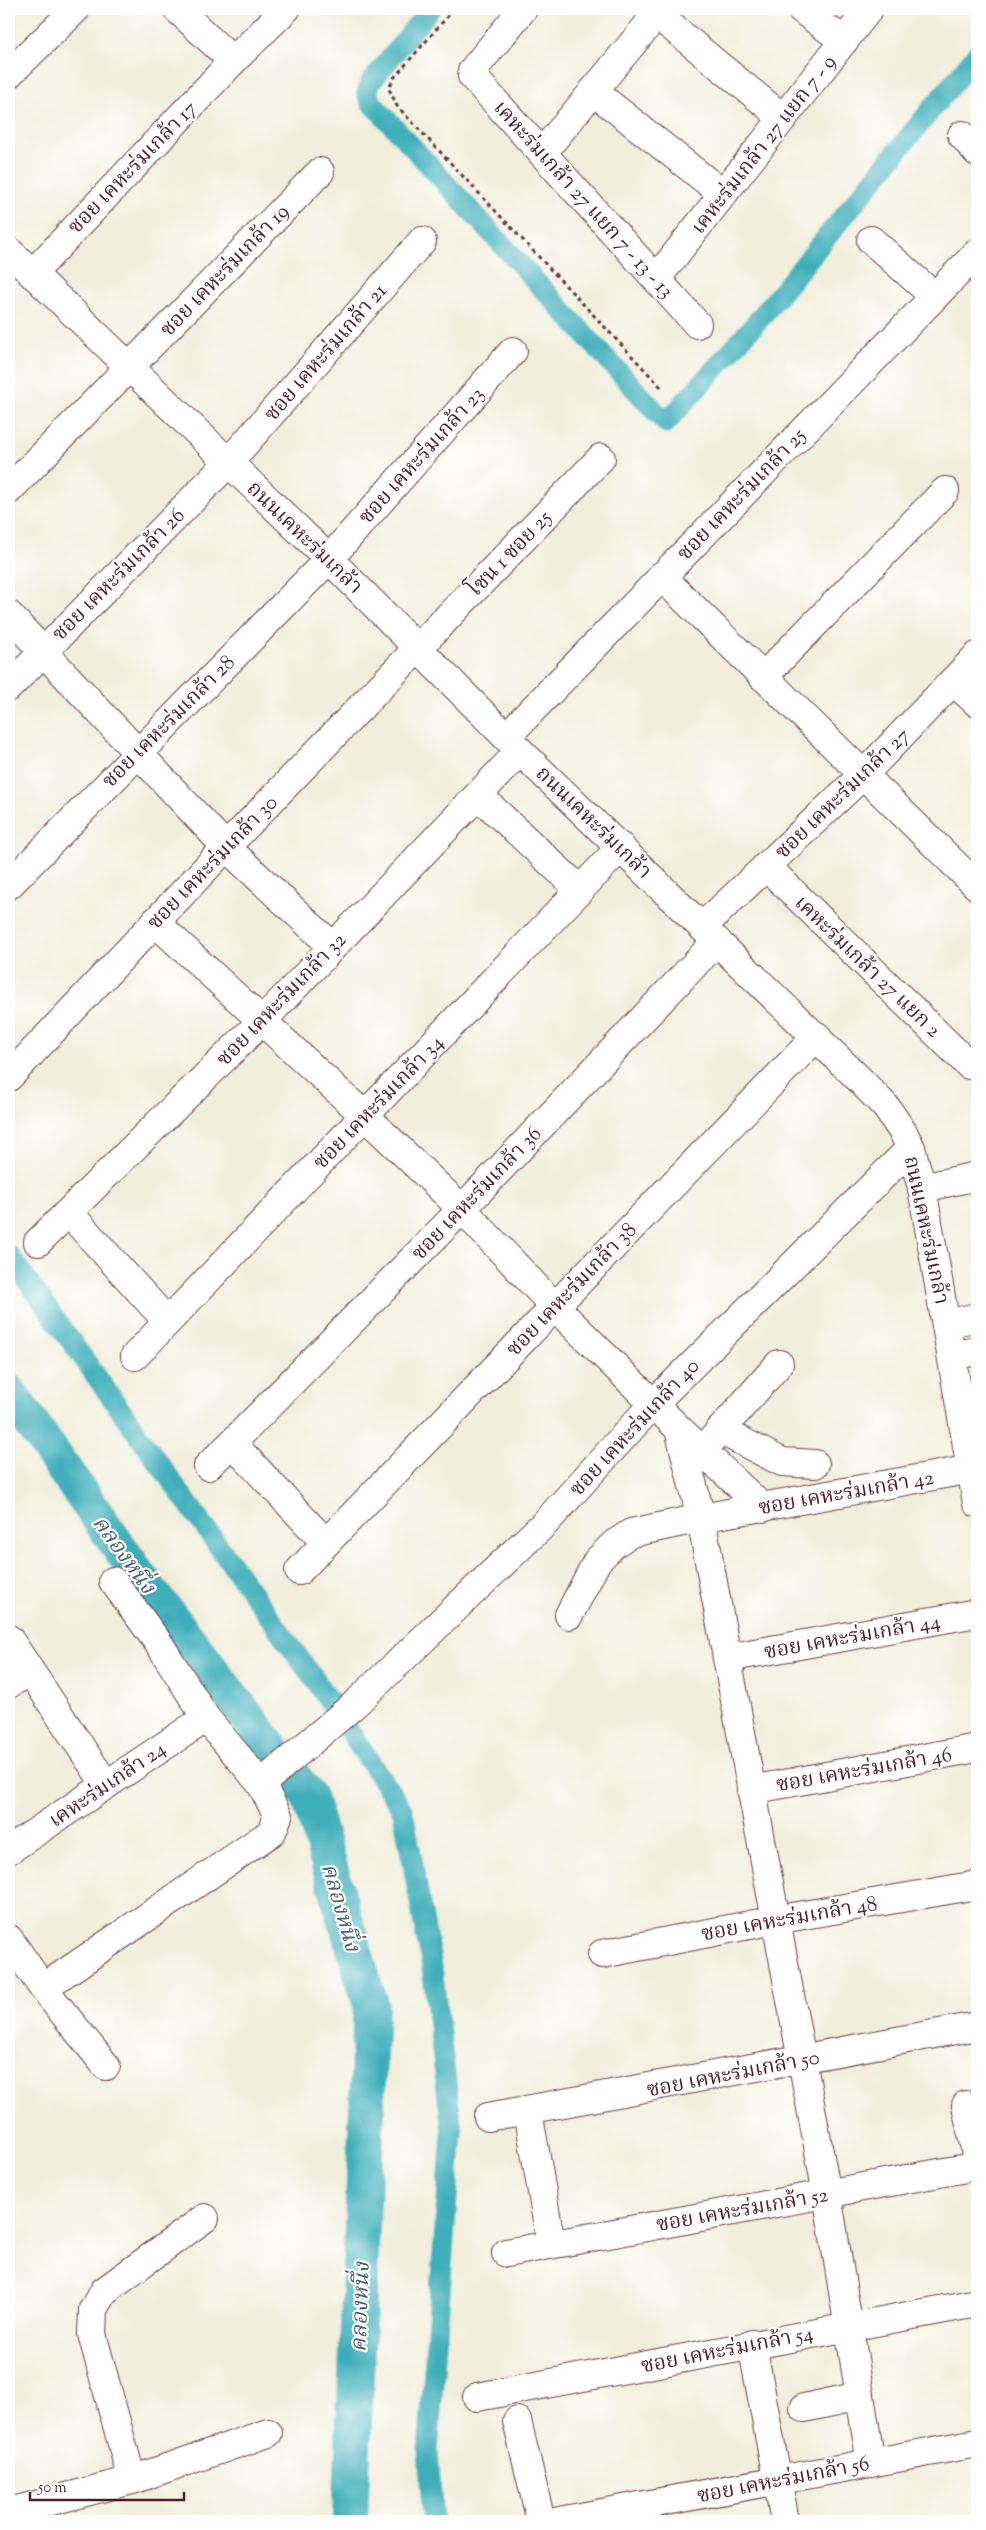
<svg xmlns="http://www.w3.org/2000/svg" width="986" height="2530" viewBox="0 0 986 2530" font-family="'Sorts Mill Goudy','Noto Serif Thai',serif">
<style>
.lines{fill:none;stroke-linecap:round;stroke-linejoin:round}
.canal{stroke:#3eaeba;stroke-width:21}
.river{stroke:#3eaeba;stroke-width:36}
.minor-casing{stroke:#633e45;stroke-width:30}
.path{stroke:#633e45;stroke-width:3;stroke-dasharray:4 4;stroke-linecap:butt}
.minor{stroke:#fff;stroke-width:28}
.labels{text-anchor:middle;stroke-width:4.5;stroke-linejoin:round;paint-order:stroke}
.street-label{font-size:21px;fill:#4a1f2b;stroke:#fff}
.water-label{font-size:22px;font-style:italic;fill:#455f6b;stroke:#fff}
</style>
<rect width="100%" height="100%" fill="#fff"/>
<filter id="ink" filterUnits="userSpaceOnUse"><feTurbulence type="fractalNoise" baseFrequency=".02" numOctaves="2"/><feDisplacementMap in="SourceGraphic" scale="10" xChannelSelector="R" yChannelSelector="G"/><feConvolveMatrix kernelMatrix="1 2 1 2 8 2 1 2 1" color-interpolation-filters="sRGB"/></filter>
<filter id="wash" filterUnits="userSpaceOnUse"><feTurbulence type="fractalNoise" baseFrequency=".0096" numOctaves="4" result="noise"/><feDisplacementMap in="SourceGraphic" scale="20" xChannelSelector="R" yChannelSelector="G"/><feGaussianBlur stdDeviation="1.12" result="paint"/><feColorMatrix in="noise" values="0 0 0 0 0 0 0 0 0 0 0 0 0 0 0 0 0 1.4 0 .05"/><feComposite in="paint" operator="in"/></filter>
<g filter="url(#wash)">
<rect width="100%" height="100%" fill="#f1eedb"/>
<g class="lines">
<g class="canal">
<polyline points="430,9 371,82 367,93 371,102 666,423 756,323 977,54"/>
<polyline points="9,1255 317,1683 403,1811 432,1967 452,2132 428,2452 433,2521"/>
</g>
<polyline class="river" points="9,1392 146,1585 309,1797 371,2006 350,2521"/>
</g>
</g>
<g filter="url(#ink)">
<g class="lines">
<defs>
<g id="minor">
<polyline points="177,9 233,61"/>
<polyline points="523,9 472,71 472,76 697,324"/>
<polyline points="801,9 844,41"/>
<polyline points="656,14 783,118"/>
<polyline points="9,74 76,9"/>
<polyline points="593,91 723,194"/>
<polyline points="962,135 977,152"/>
<polyline points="543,152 661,9"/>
<polyline points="871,240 934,296"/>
<polyline points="9,251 329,559 520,751 859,1079 886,1107 903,1132 911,1148 922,1188 977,1503"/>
<polyline points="32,274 233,61 286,9"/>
<polyline points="657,278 869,9"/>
<polyline points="9,490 320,172"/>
<polyline points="661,576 977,886"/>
<polyline points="9,615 226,847 332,946"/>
<polyline points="763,677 945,491"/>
<polyline points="953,681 977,703"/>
<polyline points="9,687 228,463 422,241"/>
<polyline points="506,737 977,253"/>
<polyline points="478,795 580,890"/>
<polyline points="766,866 969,1065"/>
<polyline points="9,885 329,559 513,351"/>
<polyline points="155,922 365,1116 462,1209 554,1306 679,1429 763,1508"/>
<polyline points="703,926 863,775 977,656"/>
<polyline points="9,1077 226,847 601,458"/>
<polyline points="922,1188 977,1176"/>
<polyline points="69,1213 167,1321"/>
<polyline points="38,1242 263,1020 520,751"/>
<polyline points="947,1324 977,1317"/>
<polyline points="135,1356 621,847"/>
<polyline points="952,1356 977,1351"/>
<polyline points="679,1429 701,1518 827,2194 871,2463"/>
<polyline points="720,1430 782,1462 815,1464"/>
<polyline points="232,1443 462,1209 717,941"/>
<polyline points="702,1451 779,1364"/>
<polyline points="208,1466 232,1443 325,1542"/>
<polyline points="299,1571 817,1036"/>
<polyline points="569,1615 597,1561 614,1544 631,1533 701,1518 972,1469"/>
<polyline points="9,1639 106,1785"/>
<polyline points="727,1658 977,1613"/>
<polyline points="9,1684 30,1671"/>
<polyline points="261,1784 355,1704 546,1522 654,1403 911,1148"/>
<polyline points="751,1790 977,1748"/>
<polyline points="9,1850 206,1718"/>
<polyline points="9,1939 43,1988 272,1832 278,1816 261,1784 206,1718 160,1645 113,1581"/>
<polyline points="602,1954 775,1920 977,1885"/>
<polyline points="43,1988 106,2066"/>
<polyline points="966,2105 977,2160"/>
<polyline points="528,2111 551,2244"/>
<polyline points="488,2117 977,2026"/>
<polyline points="506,2253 977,2166"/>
<polyline points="752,2344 785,2521"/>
<polyline points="477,2397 977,2303"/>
<polyline points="804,2408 860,2396"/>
<polyline points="517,2421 541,2521"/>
<polyline points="132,2480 92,2334 93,2309 104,2291 205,2218"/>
<polyline points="9,2512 132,2480 268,2433"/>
<polyline points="559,2521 977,2443"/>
</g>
</defs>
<use href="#minor" class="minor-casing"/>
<polyline class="path" points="454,9 393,79 389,89 397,106 661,387"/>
<use href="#minor" class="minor"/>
</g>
</g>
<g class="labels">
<g class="street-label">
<text transform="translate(763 144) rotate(-52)" y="7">เคหะร่มเกล้า 27 แยก 7 - 9</text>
<text transform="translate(132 167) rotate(-46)" y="7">ซอย เคหะร่มเกล้า 17</text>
<text transform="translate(584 199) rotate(48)" y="7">เคหะร่มเกล้า 27 แยก 7 - 13 - 13</text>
<text transform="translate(224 270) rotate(-46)" y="7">ซอย เคหะร่มเกล้า 19</text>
<text transform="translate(325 352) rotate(-49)" y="7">ซอย เคหะร่มเกล้า 21</text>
<text transform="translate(421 455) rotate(-48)" y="7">ซอย เคหะร่มเกล้า 23</text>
<text transform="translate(741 494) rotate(-46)" y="7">ซอย เคหะร่มเกล้า 25</text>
<text transform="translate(305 537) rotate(44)" y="7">ถนนเคหะร่มเกล้า</text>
<text transform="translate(509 553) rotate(-46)" y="7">โซน 1 ซอย 25</text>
<text transform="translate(118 574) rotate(-45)" y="7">ซอย เคหะร่มเกล้า 26</text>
<text transform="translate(168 721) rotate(-45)" y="7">ซอย เคหะร่มเกล้า 28</text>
<text transform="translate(842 793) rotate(-44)" y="7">ซอย เคหะร่มเกล้า 27</text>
<text transform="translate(594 822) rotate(44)" y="7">ถนนเคหะร่มเกล้า</text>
<text transform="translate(212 862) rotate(-46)" y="7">ซอย เคหะร่มเกล้า 30</text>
<text transform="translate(868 966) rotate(44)" y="7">เคหะร่มเกล้า 27 แยก 2</text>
<text transform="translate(281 999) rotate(-46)" y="7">ซอย เคหะร่มเกล้า 32</text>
<text transform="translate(378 1102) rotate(-46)" y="7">ซอย เคหะร่มเกล้า 34</text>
<text transform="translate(476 1193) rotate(-46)" y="7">ซอย เคหะร่มเกล้า 36</text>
<text transform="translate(927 1230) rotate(78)" y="7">ถนนเคหะร่มเกล้า</text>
<text transform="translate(571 1289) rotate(-46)" y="7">ซอย เคหะร่มเกล้า 38</text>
<text transform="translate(634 1427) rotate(-47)" y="7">ซอย เคหะร่มเกล้า 40</text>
<text transform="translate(846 1492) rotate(-10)" y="7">ซอย เคหะร่มเกล้า 42</text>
<text transform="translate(852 1636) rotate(-10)" y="7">ซอย เคหะร่มเกล้า 44</text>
<text transform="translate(864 1769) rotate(-10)" y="7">ซอย เคหะร่มเกล้า 46</text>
<text transform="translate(107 1784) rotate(-34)" y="7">เคหะร่มเกล้า 24</text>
<text transform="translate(789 1918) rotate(-10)" y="7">ซอย เคหะร่มเกล้า 48</text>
<text transform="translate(733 2073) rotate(-11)" y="7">ซอย เคหะร่มเกล้า 50</text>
<text transform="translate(742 2209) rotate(-10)" y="7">ซอย เคหะร่มเกล้า 52</text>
<text transform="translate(727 2349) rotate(-11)" y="7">ซอย เคหะร่มเกล้า 54</text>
<text transform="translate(783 2479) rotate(-11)" y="7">ซอย เคหะร่มเกล้า 56</text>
</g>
<g class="water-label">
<text transform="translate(125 1554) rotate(54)" y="8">คลองหนึ่ง</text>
<text transform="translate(342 1907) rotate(74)" y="8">คลองหนึ่ง</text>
<text transform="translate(359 2307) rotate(-88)" y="8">คลองหนึ่ง</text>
</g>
</g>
<rect width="986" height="2530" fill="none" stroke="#fff" stroke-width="30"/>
<path d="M30 2492v8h154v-8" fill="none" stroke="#4a1f2b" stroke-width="2.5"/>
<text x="38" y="2492" font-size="15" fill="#4a1f2b" stroke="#ffffff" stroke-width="4" paint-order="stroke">50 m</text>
</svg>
